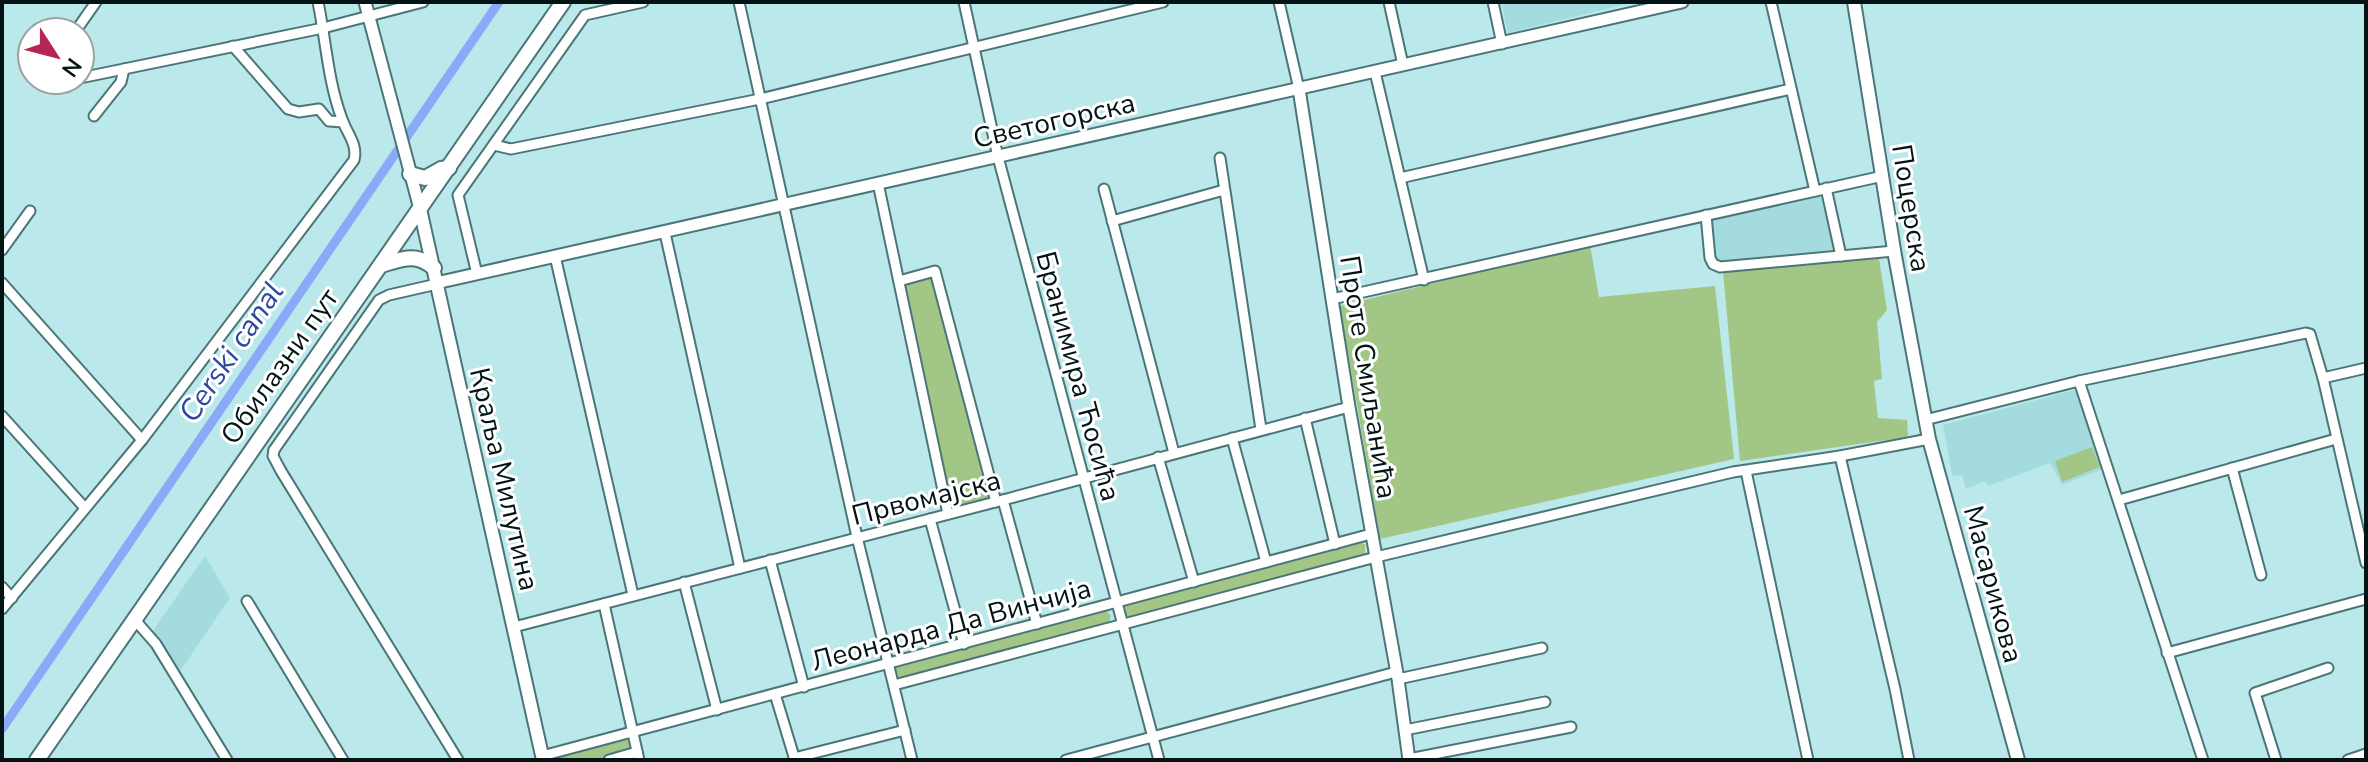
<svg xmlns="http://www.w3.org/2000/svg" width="2368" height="762" viewBox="0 0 2368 762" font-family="'Nunito Sans',sans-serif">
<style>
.built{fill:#a4dbde}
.green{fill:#a2c686}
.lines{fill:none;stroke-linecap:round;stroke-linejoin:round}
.canal{stroke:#8aa9f9;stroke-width:9}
.minor-casing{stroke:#4b7678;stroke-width:13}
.tertiary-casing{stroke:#4b7678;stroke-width:15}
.secondary-casing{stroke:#4b7678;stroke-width:16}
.primary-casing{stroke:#4b7678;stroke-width:18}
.minor{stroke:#fff;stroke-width:9}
.tertiary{stroke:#fff;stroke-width:11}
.secondary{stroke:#fff;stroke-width:12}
.primary{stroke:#fff;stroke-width:14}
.labels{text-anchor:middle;stroke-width:6;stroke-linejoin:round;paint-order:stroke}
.street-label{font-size:28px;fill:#041415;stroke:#fff}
.water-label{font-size:30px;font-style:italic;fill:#2d47a2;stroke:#fff}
</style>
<rect width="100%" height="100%" fill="#bbe9eb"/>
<g class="built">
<polygon points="1501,2 1635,2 1508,33"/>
<polygon points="1823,196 1834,252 1719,263 1714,260 1710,218"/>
<polygon points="2078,389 2106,468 2062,485 2050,463 1988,486 1985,481 1966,489 1962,475 1952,476 1943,425"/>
<polygon points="205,556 230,598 178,674 152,632"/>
</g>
<g class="green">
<polygon points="1590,245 1599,297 1715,286 1734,459 1380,539 1340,306"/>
<polygon points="1879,258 1887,310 1877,322 1882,379 1874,381 1878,418 1907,420 1908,437 1740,461 1723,271"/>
<path d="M931,277L991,495C984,504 960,509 950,505L902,289L907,284Z"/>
<polygon points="2092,447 2100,467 2062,482 2055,461"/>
<polygon points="1360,543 1365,544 1365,556 1125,619 1122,608 1124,605"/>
<polygon points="1106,610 1111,616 1108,624 900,680 894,676 894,668 897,665"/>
<path d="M624,738L631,743L630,750C608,762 574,760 549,760Z"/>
</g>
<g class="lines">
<polyline class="canal" points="2,729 499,2"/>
<defs>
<g id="minor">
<polyline points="739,2 857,537 912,760"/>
<polyline points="964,2 998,157 1159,760"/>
<polyline points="1279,2 1299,89"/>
<polyline points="1389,2 1403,65"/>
<polyline points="1493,2 1502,44"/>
<polyline points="1771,2 1815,191"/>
<polyline points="75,32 96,2"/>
<polyline points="233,46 288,109 299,112 319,109 329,121 343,122"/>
<polyline points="1375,72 1424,280"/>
<polyline points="80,78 323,28 423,2"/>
<polyline points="94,116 121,82 124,69"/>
<polyline points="494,145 511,149 760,99 1163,2"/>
<polyline points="1220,158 1261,429"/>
<polyline points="1400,178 1791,89"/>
<polyline points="878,183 948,514"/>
<polyline points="1826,188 1841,256"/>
<polyline points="1104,189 1174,453"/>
<polyline points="1706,215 1710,258 1713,264 1720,267 1894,251"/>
<polyline points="1112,221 1224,190"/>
<polyline points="665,233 740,568"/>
<polyline points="2,250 30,211"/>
<polyline points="555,256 633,595"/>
<polyline points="477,274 458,195 585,15 643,2"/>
<polyline points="899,281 935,271 996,502"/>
<polyline points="2,283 142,440"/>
<polyline points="1332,299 1883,176"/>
<polyline points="2323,378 2366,368"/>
<polyline points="2079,381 2203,760"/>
<polyline points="2,416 85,508"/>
<polyline points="1305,418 1335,544"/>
<polyline points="1925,420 2079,381 2306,333 2310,334 2323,378 2366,563"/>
<polyline points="1232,438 1266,562"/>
<polyline points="274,450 273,456 281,471 458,760"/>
<polyline points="274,450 379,300 389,295 437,284"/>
<polyline points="1840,456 1895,689 1909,760"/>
<polyline points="1158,457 1194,582"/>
<polyline points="2232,468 2261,575"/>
<polyline points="1746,471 1808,760"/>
<polyline points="1003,500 1037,624"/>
<polyline points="2119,500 2336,439"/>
<polyline points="930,519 964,644"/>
<polyline points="770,560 804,687"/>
<polyline points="684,582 717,710"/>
<polyline points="2,587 12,598"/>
<polyline points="247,601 343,760"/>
<polyline points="604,604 639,760"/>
<path d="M2,609L142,440L354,160C358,144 347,134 342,119C328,82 326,41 318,2"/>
<polyline points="135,620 156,644 227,760"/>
<polyline points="514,627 1003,500 1349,407"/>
<polyline points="2167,653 2366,599"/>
<polyline points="1398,679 1542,648"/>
<polyline points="894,685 1376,557 1733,472 1840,456 1929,439"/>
<polyline points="775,694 795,760"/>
<polyline points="1405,730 1545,702"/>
<polyline points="542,756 1371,534"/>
<polyline points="794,758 905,730"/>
<polyline points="1409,759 1571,727"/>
<polyline points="609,760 637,752"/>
<polyline points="1066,760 1396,672"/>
<polyline points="2276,760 2255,693 2328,668"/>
<polyline points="2348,760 2366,754"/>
</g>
<g id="tertiary">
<polyline points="365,2 420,209"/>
<polyline points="1299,89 1349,407 1398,679 1409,760"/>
<polyline points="436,283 1682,2"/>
</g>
<g id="secondary">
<polyline points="1854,2 1895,256 1929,439 2018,760"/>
<polyline points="420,209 543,760"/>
</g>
<g id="primary">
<polyline points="410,174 425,178 441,169 449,168"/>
<path d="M381,265C402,259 416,252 434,268"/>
<polyline points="37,760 563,2"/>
</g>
</defs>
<use href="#minor" class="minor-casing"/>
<use href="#tertiary" class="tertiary-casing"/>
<use href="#secondary" class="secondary-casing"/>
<use href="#primary" class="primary-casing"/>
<use href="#minor" class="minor"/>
<use href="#tertiary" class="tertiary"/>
<use href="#secondary" class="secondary"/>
<use href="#primary" class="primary"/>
</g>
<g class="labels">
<g class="street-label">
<text transform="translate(1054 120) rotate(-13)" y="10">Светогорска</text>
<text transform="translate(1912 208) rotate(81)" y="10">Поцерска</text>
<text transform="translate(279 366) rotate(-55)" y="10">Обилазни пут</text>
<text transform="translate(1079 376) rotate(75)" y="10">Бранимира Ћосића</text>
<text transform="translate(1369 377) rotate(81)" y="10">Проте Смиљанића</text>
<text transform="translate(505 479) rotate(77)" y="10">Краља Милутина</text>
<text transform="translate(926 497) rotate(-14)" y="10">Првомајска</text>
<text transform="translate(1994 584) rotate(75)" y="10">Масарикова</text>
<text transform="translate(951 624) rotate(-15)" y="10">Леонарда Да Винчија</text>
</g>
<g class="water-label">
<text transform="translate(231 352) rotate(-56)" y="10">Cerski canal</text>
</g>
</g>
<rect width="2368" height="762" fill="none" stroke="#041415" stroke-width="8"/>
<g transform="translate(56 56) rotate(126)"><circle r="38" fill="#ffffff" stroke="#9ba1a1" stroke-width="2"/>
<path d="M0-6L14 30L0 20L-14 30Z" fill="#b62652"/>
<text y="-12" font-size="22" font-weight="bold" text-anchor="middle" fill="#041415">N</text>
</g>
</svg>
